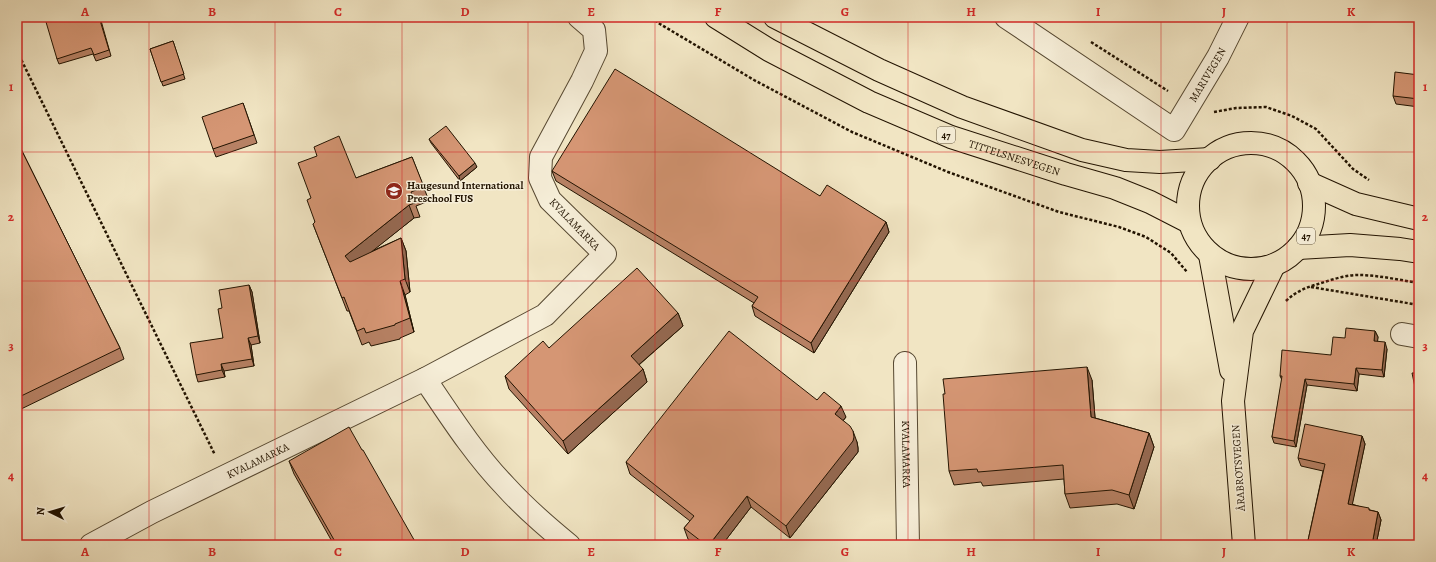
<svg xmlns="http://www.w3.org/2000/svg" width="1436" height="562" viewBox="0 0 1436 562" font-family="Alegreya,serif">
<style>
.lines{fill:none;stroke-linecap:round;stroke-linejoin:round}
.minor-casing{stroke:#564831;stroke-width:24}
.major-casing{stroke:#221300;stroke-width:24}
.path{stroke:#221300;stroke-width:2.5;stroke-dasharray:3 2;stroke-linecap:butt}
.minor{stroke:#f6eed8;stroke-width:22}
.major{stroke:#f1e5c3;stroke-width:22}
.wall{fill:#b78164;stroke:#221300}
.shaded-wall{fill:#956951;stroke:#221300}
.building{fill:#d59674;stroke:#221300}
.grid{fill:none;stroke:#d62828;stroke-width:1;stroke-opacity:0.55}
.labels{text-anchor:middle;stroke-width:3;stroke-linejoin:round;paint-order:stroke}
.shield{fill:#f6eed8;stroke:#625541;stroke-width:1}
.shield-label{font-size:10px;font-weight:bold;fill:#221300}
.street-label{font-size:11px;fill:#221300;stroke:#f6eed8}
.poi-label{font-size:11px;font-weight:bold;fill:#221300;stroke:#f6eed8;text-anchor:start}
.neatline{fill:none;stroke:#d62828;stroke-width:1.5}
.grid-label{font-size:13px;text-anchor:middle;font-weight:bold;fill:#d62828}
</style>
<rect width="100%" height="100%" fill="#f1e5c3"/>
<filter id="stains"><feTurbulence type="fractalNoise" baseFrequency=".005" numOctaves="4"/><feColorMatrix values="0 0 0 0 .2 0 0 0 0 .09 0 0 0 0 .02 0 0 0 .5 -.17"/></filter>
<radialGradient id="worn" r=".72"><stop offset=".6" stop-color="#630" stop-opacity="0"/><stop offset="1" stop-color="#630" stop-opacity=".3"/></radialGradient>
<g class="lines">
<defs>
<g id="minor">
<path id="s1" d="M1006,17L1174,130L1218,57L1238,17"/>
<polyline points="1402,334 1419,337"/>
<path id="s2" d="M905,363L908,545"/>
<path d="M425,379C450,416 475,455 506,487C525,508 547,527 569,545"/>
<path id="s3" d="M91,545L152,512L425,379L545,315L605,254L550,200L540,178L541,157L582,81L596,51L594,30L579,17"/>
</g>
<g id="major">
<path id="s4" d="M716,17L769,50L869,102L951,137L1066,174L1115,188L1150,202L1189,222"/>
<polyline points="775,17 879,70 962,107 1082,150 1126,160 1160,162 1210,159"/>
<circle cx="1251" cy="206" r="63"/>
<polyline points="1309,183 1356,204 1419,219"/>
<polyline points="1298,248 1350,245 1400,249 1419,252"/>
<polyline points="1210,255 1231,370"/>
<polyline points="1244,545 1233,401 1242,331 1274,265"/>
</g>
</defs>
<use href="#minor" class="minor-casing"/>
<use href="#major" class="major-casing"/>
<g class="path">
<polyline points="651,17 660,24 754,80 852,132 948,172 1059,212 1119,227 1146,237 1171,253 1187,272"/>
<polyline points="1091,42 1168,91"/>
<polyline points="17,51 215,455"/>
<polyline points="1214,112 1236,108 1266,107 1292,116 1316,129 1353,169 1369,180"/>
<polyline points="1311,287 1419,305"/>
<path d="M1286,301C1295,292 1307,287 1318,284C1331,280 1345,275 1358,275C1378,275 1399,280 1419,283"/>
</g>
<use href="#minor" class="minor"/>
<use href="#major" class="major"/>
</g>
<g class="wall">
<polygon points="64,17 100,17 111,56 96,61 93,54 59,64 57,59"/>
<polygon points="173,41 185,79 163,86 150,49"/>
<polygon points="1419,75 1419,107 1396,104 1393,96"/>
<polygon points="243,103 257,143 216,157 213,149"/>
<polygon points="429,139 477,167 460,181 431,143"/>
<polygon points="17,141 120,348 124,359 17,411"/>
<polygon points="412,157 429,201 416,206 420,217 414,218 372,251 401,238 406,251 410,292 405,295 414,332 400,338 400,339 371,346 369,342 362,345 349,311 347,311 313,224 315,222 311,198 356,178"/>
<polygon points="552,171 820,196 886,222 889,232 814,353 755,316 752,306 754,303 556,181"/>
<polygon points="249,285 252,292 260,343 251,345 254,366 224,371 225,377 198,382 196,375 223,338 222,308"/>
<polygon points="678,313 683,326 639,365 643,369 647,382 568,454 509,389 505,376 549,348"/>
<polygon points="1375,331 1378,337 1377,342 1387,349 1384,377 1359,374 1357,391 1307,385 1296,447 1274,443 1272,437 1282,380 1280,376 1331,355 1345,338"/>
<polygon points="1092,380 1095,418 1149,433 1154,447 1134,509 1117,504 1070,508 1065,494 1064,479 983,486 981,482 954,485 949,471"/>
<polygon points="817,400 846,417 843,421 857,442 858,448 858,452 790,538 751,507 722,545 696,545 688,539 684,528 690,521 630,474 626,462"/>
<polygon points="1362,436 1365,444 1352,504 1370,510 1378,512 1381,520 1376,545 1307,545 1323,471 1301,466 1298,458"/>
<polygon points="289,461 417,545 334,545 294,474"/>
</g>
<g class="shaded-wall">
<polygon points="475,163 477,167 460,181 459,176"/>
<polygon points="409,205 414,218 350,269 345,256"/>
<polygon points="886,222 889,232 814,353 811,343"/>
<polygon points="401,238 406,251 410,292 405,279"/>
<polygon points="400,281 405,295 414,332 410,318"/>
<polygon points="249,285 252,292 260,343 258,336"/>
<polygon points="678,313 683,326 635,368 631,356"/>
<polygon points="1375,331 1378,337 1377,348 1374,341"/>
<polygon points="248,338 251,345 254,366 252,359"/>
<polygon points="1385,342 1387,349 1384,377 1382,370"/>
<polygon points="221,364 224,371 225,377 222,370"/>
<polygon points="1087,367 1092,380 1096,430 1091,417"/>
<polygon points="1356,368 1359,374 1357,391 1354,384"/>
<polygon points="643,369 647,382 568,454 563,441"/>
<polygon points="1305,379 1307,385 1296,447 1294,441"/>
<polygon points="841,406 846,417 839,425 835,414"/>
<polygon points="853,431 857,442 858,448 858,452 790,538 786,526"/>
<polygon points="1149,433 1154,447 1134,509 1129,495"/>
<polygon points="1362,436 1365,444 1351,511 1348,504"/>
<polygon points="747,496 751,507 722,545 709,545"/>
<polygon points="1378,512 1381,520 1376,545 1372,545"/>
</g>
<g class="building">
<polygon points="64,17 99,17 109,50 94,55 91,48 57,59 46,22"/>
<polygon points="173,41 184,74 161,82 150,49"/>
<polygon points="615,69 820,196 827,185 886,222 811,343 752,306 758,297 552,171"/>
<polygon points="1395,72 1419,75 1419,99 1393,96"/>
<polygon points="243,103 254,135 213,149 202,117"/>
<polygon points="446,126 475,163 459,176 429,139"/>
<polygon points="339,136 356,178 412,157 424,187 411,192 415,203 409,205 345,256 350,262 401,238 405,279 400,281 410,318 395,324 395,325 366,333 364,328 357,331 344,297 342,298 313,224 315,222 307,200 311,198 298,163 317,156 314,147"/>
<polygon points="17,141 120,348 17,398"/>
<polygon points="637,268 678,313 631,356 643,369 563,441 505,376 543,341 549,348"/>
<polygon points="249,285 258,336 248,338 252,359 221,364 222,370 196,375 190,343 223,338 218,309 222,308 219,290"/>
<polygon points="1346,328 1375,331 1374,341 1385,342 1382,370 1356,368 1354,384 1305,379 1294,441 1272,437 1282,376 1280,376 1282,350 1331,355 1333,337 1345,338"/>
<polygon points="729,331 817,400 824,392 841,406 835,414 850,426 853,431 854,437 853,441 786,526 747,496 709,545 706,545 684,528 694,516 626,462"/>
<polygon points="1087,367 1091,417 1149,433 1129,495 1112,490 1065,494 1063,465 978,472 977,469 949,471 943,394 945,394 943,379"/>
<polygon points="1412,373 1419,373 1419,406"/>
<polygon points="1305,424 1362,436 1348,504 1369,508 1369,510 1378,512 1372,545 1307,545 1325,464 1298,458"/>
<polygon points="349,427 362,450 363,450 417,545 337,545 289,461"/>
<polygon points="241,540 244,545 233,545"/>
</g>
<path class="grid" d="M149,17V545M275,17V545M402,17V545M528,17V545M655,17V545M781,17V545M908,17V545M1034,17V545M1161,17V545M1287,17V545M17,152H1419M17,281H1419M17,410H1419"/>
<defs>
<symbol id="school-disc" viewBox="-11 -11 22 22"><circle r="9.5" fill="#8f2418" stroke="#f6eed8"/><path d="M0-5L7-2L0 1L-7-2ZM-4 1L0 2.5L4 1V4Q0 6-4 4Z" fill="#fff"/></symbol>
</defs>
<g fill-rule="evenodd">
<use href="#school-disc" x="384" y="181" width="20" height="20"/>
</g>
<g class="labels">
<g class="shield">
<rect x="937" y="127" width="18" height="16" rx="3"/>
<rect x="1297" y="228" width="18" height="16" rx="3"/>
</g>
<g class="shield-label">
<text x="946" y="139">47</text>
<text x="1306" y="240">47</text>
</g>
<g class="street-label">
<text dy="4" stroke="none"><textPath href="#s1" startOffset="267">MARIVEGEN</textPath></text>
<text dy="4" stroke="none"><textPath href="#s4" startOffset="331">TITTELSNESVEGEN</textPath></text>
<text transform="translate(575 224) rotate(46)" y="4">KVALAMARKA</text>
<text dy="4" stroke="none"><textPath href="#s2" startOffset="91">KVALAMARKA</textPath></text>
<text dy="4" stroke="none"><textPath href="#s3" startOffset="187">KVALAMARKA</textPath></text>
<text transform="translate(1238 468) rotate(-94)" y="4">ÅRABROTSVEGEN</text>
</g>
<g class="poi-label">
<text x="407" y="189">Haugesund International<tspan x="407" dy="13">Preschool FUS</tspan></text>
</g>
</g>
<rect width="1436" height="562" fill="none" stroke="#f1e5c3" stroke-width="44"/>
<g transform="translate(50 512) rotate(275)" stroke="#f6eed8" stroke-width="3" paint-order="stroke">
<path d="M0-3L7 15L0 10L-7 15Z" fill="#221300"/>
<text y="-6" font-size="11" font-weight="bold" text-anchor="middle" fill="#221300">N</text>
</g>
<rect x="22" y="22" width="1392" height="518" class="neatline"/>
<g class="grid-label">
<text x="85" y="16">A</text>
<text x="212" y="16">B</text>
<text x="338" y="16">C</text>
<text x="465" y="16">D</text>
<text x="591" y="16">E</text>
<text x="718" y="16">F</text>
<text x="845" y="16">G</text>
<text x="971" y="16">H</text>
<text x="1098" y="16">I</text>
<text x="1224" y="16">J</text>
<text x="1351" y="16">K</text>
<text x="11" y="91">1</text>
<text x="1425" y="91">1</text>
<text x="11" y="221">2</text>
<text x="1425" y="221">2</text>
<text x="11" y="350">3</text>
<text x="1425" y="350">3</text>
<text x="11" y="480">4</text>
<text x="1425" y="480">4</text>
<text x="85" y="556">A</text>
<text x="212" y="556">B</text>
<text x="338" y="556">C</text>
<text x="465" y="556">D</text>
<text x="591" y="556">E</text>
<text x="718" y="556">F</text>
<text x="845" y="556">G</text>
<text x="971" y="556">H</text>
<text x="1098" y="556">I</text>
<text x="1224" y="556">J</text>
<text x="1351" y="556">K</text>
</g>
<rect width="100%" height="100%" filter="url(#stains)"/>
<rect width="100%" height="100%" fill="url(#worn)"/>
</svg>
